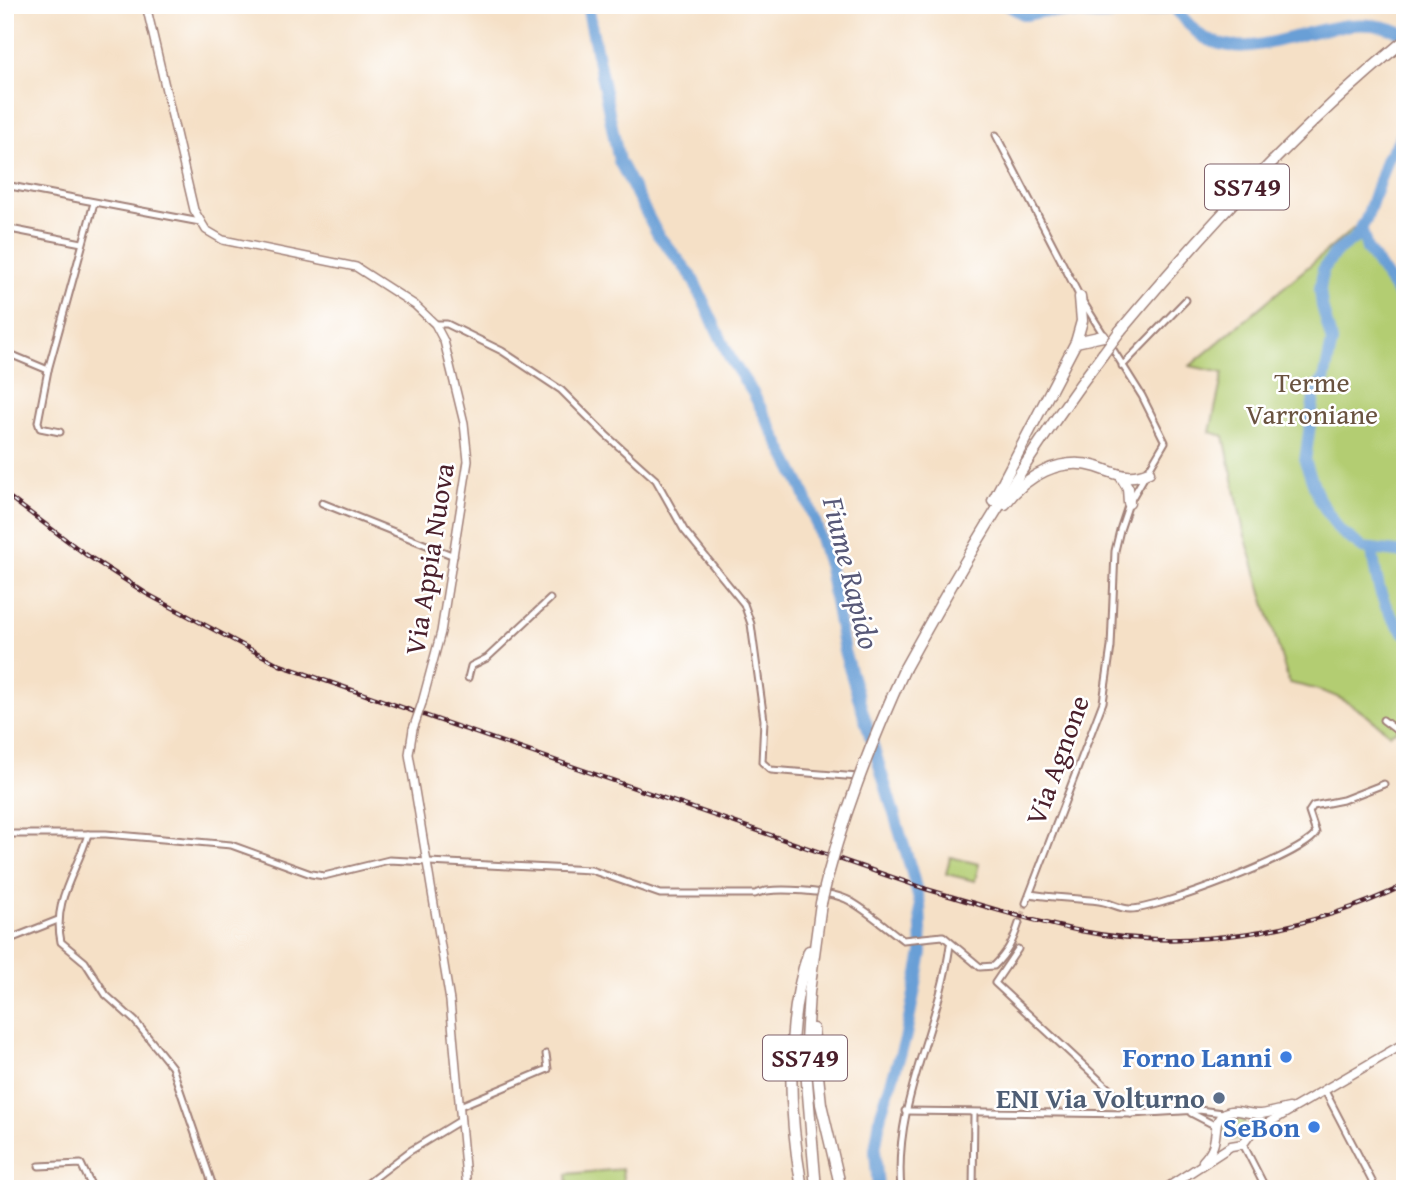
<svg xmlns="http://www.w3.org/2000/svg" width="1410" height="1194" viewBox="0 0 1410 1194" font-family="'Gentium Book Plus',serif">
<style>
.green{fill:#b3cd72;stroke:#7e764e;stroke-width:2}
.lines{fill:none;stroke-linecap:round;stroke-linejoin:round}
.river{stroke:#699fd6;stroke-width:12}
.street-tunnel{stroke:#d3b9a7;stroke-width:5;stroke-dasharray:5 2.5;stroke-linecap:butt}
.street-casing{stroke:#a08078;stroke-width:9}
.secondary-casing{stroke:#a08078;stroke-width:10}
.primary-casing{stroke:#a08078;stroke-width:11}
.highway-casing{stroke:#a08078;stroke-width:13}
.street{stroke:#fff;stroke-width:5}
.secondary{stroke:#fff;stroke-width:7}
.primary{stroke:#fff;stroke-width:8}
.highway{stroke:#fff;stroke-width:10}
.rail-casing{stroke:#4a1f2b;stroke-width:4.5}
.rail{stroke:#fff;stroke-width:2;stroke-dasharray:5;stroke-linecap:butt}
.secondary-bridge-casing{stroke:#a08078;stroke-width:10;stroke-linecap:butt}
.highway-bridge-casing{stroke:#a08078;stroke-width:13;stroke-linecap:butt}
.secondary-bridge{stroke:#fff;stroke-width:7}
.highway-bridge{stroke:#fff;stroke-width:10}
.shop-dot{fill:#3f7fe0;stroke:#fff;stroke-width:2.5}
.service-dot{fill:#5c6f8a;stroke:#fff;stroke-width:2.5}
.labels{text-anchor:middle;stroke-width:5;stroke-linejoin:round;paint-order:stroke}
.shield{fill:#fff;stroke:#80626b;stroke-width:2}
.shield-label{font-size:26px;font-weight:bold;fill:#4a1f2b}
.park-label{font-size:28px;fill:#6a5340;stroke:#fff}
.street-label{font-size:28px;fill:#4a1f2b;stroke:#fff}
.shop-label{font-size:28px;font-weight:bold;fill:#366cbe;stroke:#fff;text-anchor:end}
.service-label{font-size:28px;font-weight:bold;fill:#4e5e75;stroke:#fff;text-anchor:end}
.water-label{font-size:30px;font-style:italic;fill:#585978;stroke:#fff}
</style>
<rect width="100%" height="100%" fill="#fff"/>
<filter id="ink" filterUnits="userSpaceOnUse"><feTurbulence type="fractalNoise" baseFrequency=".0143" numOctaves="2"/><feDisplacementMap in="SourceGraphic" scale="14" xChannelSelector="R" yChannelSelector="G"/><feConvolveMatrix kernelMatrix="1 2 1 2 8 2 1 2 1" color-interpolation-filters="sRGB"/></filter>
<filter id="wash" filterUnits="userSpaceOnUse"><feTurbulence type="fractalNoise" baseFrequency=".00686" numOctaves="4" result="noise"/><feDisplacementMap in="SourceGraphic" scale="28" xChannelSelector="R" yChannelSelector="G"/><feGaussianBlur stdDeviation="1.57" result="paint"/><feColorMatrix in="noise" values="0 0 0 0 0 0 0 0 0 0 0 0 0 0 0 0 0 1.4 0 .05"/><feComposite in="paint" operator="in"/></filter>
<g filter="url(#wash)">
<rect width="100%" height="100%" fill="#f5e0c6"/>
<g class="green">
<path d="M1359,224L1377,269L1405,310V726L1390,734C1353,703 1337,692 1289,683L1244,532L1224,436L1210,432L1223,373L1190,366Z"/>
<polygon points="950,857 979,864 975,881 946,874"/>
<circle cx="1234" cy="1128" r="12"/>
<polygon points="622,1169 624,1189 568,1189 567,1174"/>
</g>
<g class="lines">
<g class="river">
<polyline points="587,5 619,161 658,235 691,275 731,360 753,393 802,488 815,521 829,568 844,651 911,869 920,904 922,953 905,1040 881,1113 875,1150 878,1189"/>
<path d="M1007,5L1025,15L1045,11L1099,15L1139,13L1173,6C1182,16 1192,30 1203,37C1261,71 1334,0 1405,34"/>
<polyline points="1405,131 1387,158 1366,220 1355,238 1335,253 1323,270 1320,290 1322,306 1332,342 1324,380 1315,389 1305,461 1319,499 1339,530 1363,548 1405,553"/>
<polyline points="1361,227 1367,249 1405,304"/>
<path d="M1372,549C1376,581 1381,609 1405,633"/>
</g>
</g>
</g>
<g filter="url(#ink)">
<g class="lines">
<polyline class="street-tunnel" points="1019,923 1026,903"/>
<defs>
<g id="street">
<polyline points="996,135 1080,297 1142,396 1165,442 1129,503 1120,530 1115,551 1111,647 1103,702 1026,903"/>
<polyline points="5,185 200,222"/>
<polyline points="5,228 82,243"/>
<polyline points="435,324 447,324 502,351 561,390 606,435 656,480 684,530 744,604 751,624 764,720 762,762 771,770 858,777"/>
<polyline points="5,352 48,370"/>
<polyline points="1122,366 1186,300"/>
<polyline points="60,432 40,428 38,422 48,370 94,203"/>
<polyline points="322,503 454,556"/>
<polyline points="468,678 471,666 487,658 550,599"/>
<polyline points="1383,720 1400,733 1405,731"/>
<path d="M5,834H106L231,845L311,874L324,876L389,860L591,870L660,894H755C772,886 833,891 850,901C869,912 886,927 903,940L943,936L980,967L994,966C1007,953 1013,942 1019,923"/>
<path d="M88,834C77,872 52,900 61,942L85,962L106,995L135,1021L172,1067L214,1189"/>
<path d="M1030,894C1053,898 1076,898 1099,901C1109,902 1120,909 1130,909C1156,910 1306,854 1316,833L1309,812L1313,806L1343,800L1384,784"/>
<polyline points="5,941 58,920"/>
<polyline points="1018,949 995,983 1124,1103 1131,1114"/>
<polyline points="1325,1091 1376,1189"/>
<polyline points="460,1106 548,1069 546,1054"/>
<polyline points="905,1111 1131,1114 1199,1110 1223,1113"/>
<polyline points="1191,1113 1216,1126"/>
<polyline points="1243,1144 1266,1189"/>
<polyline points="39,1166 81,1164 93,1189"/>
<polyline points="360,1189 410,1151 461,1120"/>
<path d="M901,1189C893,1103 939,1028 950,945"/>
<polyline points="973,1189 974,1114"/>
</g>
<g id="secondary">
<polyline points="146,5 194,210 206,230 223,240 356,267 415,305 435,324 444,341 464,423 468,461 441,632 422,703"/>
<polyline points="413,729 409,754 450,1001 467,1189"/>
</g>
<g id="primary">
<path d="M1203,1161C1217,1146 1214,1140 1217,1122C1227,1102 1244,1115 1261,1114C1270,1113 1280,1110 1289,1108"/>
<polyline points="1165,1189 1231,1146 1243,1144 1251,1133 1405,1043"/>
</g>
<g id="highway">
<path d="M1120,331C1208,226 1299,127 1405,40"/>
<polyline points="1076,342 1103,336"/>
<polyline points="1122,478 1128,488 1129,503"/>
<polyline points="993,501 1076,342 1082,321 1080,297"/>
<path d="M1005,504C1025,476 1061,456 1097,467C1118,474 1127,481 1149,472"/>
<path d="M905,668C965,559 1027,454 1103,354"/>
<polyline points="813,1029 821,1104 841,1189"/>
<path d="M802,1189C789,1113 784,1025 809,951"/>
<polyline points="816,1189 805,1058 809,992 821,903"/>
</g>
</defs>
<use href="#street" class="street-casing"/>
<use href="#secondary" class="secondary-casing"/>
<use href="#primary" class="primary-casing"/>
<use href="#highway" class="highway-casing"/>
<use href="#street" class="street"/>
<use href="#secondary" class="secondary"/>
<use href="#primary" class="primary"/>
<use href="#highway" class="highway"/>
<defs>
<path id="rail" d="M5,494L85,554L147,594L280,665L926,889C978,904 1029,921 1081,931C1188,952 1308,932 1405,885"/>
</defs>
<use href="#rail" class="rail-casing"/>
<use href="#rail" class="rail"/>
<defs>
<polyline id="secondary-bridge" points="413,729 422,703"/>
<g id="highway-bridge">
<polyline points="1103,354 1120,331"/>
<path d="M821,903C840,821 870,745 905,668"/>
</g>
</defs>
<use href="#secondary-bridge" class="secondary-bridge-casing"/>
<use href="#highway-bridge" class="highway-bridge-casing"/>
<use href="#secondary-bridge" class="secondary-bridge"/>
<use href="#highway-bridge" class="highway-bridge"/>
</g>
</g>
<g class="shop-dot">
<circle cx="1286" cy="1057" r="7"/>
<circle cx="1314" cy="1127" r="7"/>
</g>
<circle class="service-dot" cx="1219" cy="1098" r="7"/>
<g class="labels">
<g class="shield">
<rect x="1205" y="164.5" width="84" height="45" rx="5"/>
<rect x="763" y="1035.5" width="84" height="45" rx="5"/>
</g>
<g class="shield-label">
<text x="1247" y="196">SS749</text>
<text x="805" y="1067">SS749</text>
</g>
<g class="park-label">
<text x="1312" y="392">Terme<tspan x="1312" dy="32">Varroniane</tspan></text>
</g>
<g class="street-label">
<text transform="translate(429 559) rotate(-81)" y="10">Via Appia Nuova</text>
<text transform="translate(1057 760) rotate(-70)" y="10">Via Agnone</text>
</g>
<g class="shop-label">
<text x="1272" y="1067">Forno Lanni</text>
<text x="1300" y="1137">SeBon</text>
</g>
<g class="service-label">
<text x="1205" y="1108">ENI Via Volturno</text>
</g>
<g class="water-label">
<text transform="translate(851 573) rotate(76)" y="10">Fiume Rapido</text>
</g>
</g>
<rect width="1410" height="1194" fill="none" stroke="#fff" stroke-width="28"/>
</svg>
